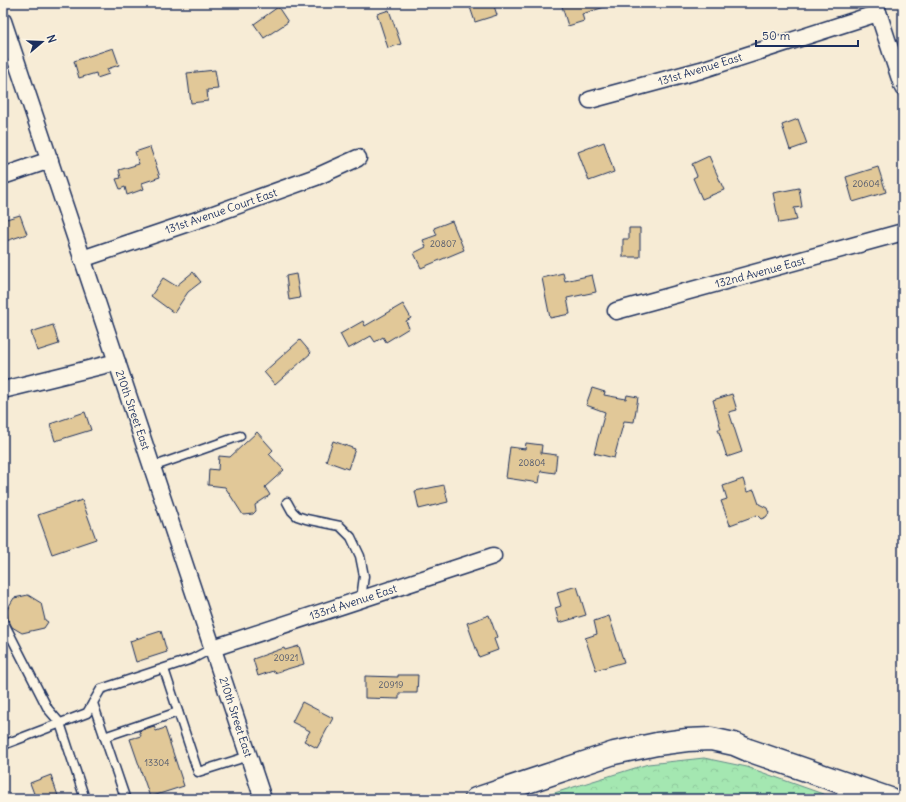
<svg xmlns="http://www.w3.org/2000/svg" width="906" height="802" viewBox="0 0 906 802" font-family="Delius,sans-serif">
<style>
.forest{fill:url(#forest-crowns);stroke:#608b88}
.building{fill:#e1c898;stroke:#1b2f5e}
.lines{fill:none;stroke-linecap:round;stroke-linejoin:round}
.service-casing{stroke:#1b2f5e;stroke-width:11}
.minor-casing{stroke:#1b2f5e;stroke-width:19}
.secondary-casing{stroke:#1b2f5e;stroke-width:25}
.service{stroke:#fcf5e5;stroke-width:8}
.minor{stroke:#fcf5e5;stroke-width:16}
.secondary{stroke:#fcf5e5;stroke-width:22}
.labels{text-anchor:middle;stroke-width:3;stroke-linejoin:round;paint-order:stroke}
.number-label{font-size:9px;fill:#4c556c}
.street-label{font-size:11px;fill:#1b2f5e;stroke:#fcf5e5}
</style>
<defs>
<pattern id="forest-crowns" width="20" height="18" patternUnits="userSpaceOnUse"><rect width="20" height="18" fill="#a4e7b1"/><path d="M2 6a3 3 0 1 1 6 0M12 15a3 3 0 1 1 6 0" fill="none" stroke="#8dc69b"/></pattern>
</defs>
<rect width="100%" height="100%" fill="#f7ecd6"/>
<filter id="ink" filterUnits="userSpaceOnUse"><feTurbulence type="fractalNoise" baseFrequency=".025" numOctaves="2"/><feDisplacementMap in="SourceGraphic" scale="8" xChannelSelector="R" yChannelSelector="G"/><feConvolveMatrix kernelMatrix="1 2 1 2 8 2 1 2 1" color-interpolation-filters="sRGB"/></filter>
<g filter="url(#ink)">
<polygon class="forest" points="704,758 747,767 837,799 535,799 648,764"/>
<g class="building">
<polygon points="482,3 493,3 497,15 475,22 470,7"/>
<polygon points="561,3 607,3 608,6 582,14 584,21 568,26"/>
<polygon points="278,7 288,22 264,38 254,24"/>
<polygon points="389,10 401,44 388,48 377,14"/>
<polygon points="113,48 119,65 107,69 109,74 97,78 96,73 79,78 74,61"/>
<polygon points="215,70 218,89 207,90 208,101 191,103 187,73"/>
<polygon points="798,119 807,144 790,150 782,125"/>
<polygon points="604,142 614,172 589,181 578,152"/>
<polygon points="150,147 160,177 142,183 144,189 127,195 125,187 120,189 116,179 121,178 119,170 139,164 135,152"/>
<polygon points="709,156 724,190 702,199 693,178 697,176 692,164"/>
<polygon points="878,167 886,192 853,202 846,177"/>
<polygon points="799,188 802,207 794,208 797,220 779,223 773,193"/>
<polygon points="20,215 27,234 3,242 3,220"/>
<polygon points="452,221 464,250 421,268 414,253 426,247 423,240 437,235 434,228"/>
<polygon points="629,228 640,228 640,257 623,257 623,239 629,239"/>
<polygon points="193,272 201,282 188,292 174,313 151,296 163,278 176,286"/>
<polygon points="563,273 565,281 592,275 596,292 567,298 570,314 550,318 542,278"/>
<polygon points="296,274 300,298 289,300 286,276"/>
<polygon points="403,304 411,318 406,321 409,328 386,342 383,337 375,342 371,336 348,349 340,334 363,321 365,326"/>
<polygon points="53,325 59,344 37,351 31,332"/>
<polygon points="300,340 311,353 275,385 264,372"/>
<polygon points="592,388 605,392 604,395 626,399 627,395 638,397 634,422 624,421 614,458 594,453 605,412 586,405"/>
<polygon points="732,394 737,410 729,412 742,452 727,457 718,429 721,429 713,400"/>
<polygon points="85,412 91,430 55,441 50,424"/>
<polygon points="257,432 273,450 269,454 284,470 265,487 270,495 255,505 256,511 253,514 243,515 225,487 208,485 209,469 218,470 219,456 230,457"/>
<polygon points="333,441 355,449 348,469 326,461"/>
<polygon points="526,443 542,445 541,453 557,455 555,473 541,471 539,483 506,478 510,447 525,449"/>
<polygon points="743,479 747,492 754,490 759,504 767,508 769,513 766,517 761,519 757,515 730,525 721,501 727,499 723,486"/>
<polygon points="444,485 448,502 419,509 415,491"/>
<polygon points="82,500 96,539 52,554 38,515"/>
<polygon points="577,586 586,615 559,623 555,608 561,606 557,592"/>
<polygon points="28,595 41,603 45,620 48,622 44,628 22,633 12,627 8,619 6,611 14,598"/>
<polygon points="489,615 497,637 494,639 498,650 479,657 467,623"/>
<polygon points="609,616 624,662 596,670 585,638 597,634 594,621"/>
<polygon points="161,631 167,652 136,662 130,641"/>
<polygon points="299,646 304,664 274,673 273,671 258,676 253,659 284,648 285,650"/>
<polygon points="398,675 418,675 417,693 399,693 399,699 365,698 365,676 398,677"/>
<polygon points="302,702 333,718 317,748 304,741 310,731 292,722"/>
<polygon points="154,726 156,731 165,728 184,786 150,797 130,739 141,736 139,731"/>
<polygon points="51,775 59,799 36,799 30,783"/>
</g>
<g class="lines">
<defs>
<g id="service">
<polyline points="152,467 240,436"/>
<polyline points="287,502 292,511 297,516 306,519 340,526 351,537 360,556 364,576 361,599"/>
<polyline points="3,621 48,709 60,723 85,799"/>
<polyline points="164,669 198,772 249,756"/>
<polyline points="93,703 125,797 119,799"/>
<polyline points="104,737 178,712"/>
<polyline points="3,745 87,713 101,689 192,659 213,648"/>
</g>
<g id="minor">
<polyline points="875,3 903,88"/>
<polyline points="3,21 263,799"/>
<polyline points="590,100 701,70 878,13"/>
<polyline points="3,176 50,160"/>
<polyline points="82,259 197,220 316,177 358,158"/>
<polyline points="616,311 903,232"/>
<polyline points="3,390 117,362"/>
<polyline points="213,648 493,556"/>
</g>
<polyline id="secondary" points="476,799 614,753 657,744 687,740 711,739 734,744 748,750 890,799"/>
</defs>
<use href="#service" class="service-casing"/>
<use href="#minor" class="minor-casing"/>
<use href="#secondary" class="secondary-casing"/>
<use href="#service" class="service"/>
<use href="#minor" class="minor"/>
<use href="#secondary" class="secondary"/>
</g>
</g>
<g class="labels">
<g class="number-label">
<text x="866" y="187">20604</text>
<text x="443" y="247">20807</text>
<text x="532" y="466">20804</text>
<text x="286" y="661">20921</text>
<text x="391" y="688">20919</text>
<text x="157" y="766">13304</text>
</g>
<g class="street-label">
<text transform="translate(700 69) rotate(-17)" y="4">131st Avenue East</text>
<text transform="translate(221 211) rotate(-19)" y="4">131st Avenue Court East</text>
<text transform="translate(760 272) rotate(-15)" y="4">132nd Avenue East</text>
<text transform="translate(133 410) rotate(71)" y="4">210th Street East</text>
<text transform="translate(353 602) rotate(-18)" y="4">133rd Avenue East</text>
<text transform="translate(236 717) rotate(72)" y="4">210th Street East</text>
</g>
</g>
<rect width="906" height="802" fill="none" stroke="#fcf5e5" stroke-width="16"/>
<rect x="8" y="8" width="890" height="786" fill="none" stroke="#1b2f5e" stroke-width="1.5" filter="url(#ink)"/>
<g transform="translate(42 42) rotate(71)" stroke="#fcf5e5" stroke-width="3" paint-order="stroke">
<path d="M0-3L7 15L0 10L-7 15Z" fill="#1b2f5e"/>
<text y="-6" font-size="11" font-weight="bold" text-anchor="middle" fill="#1b2f5e">N</text>
</g>
<path d="M756 40v6h102v-6" fill="none" stroke="#1b2f5e" stroke-width="2"/>
<text x="762" y="40" font-size="12" fill="#1b2f5e" stroke="#fcf5e5" stroke-width="3" paint-order="stroke">50 m</text>
</svg>
